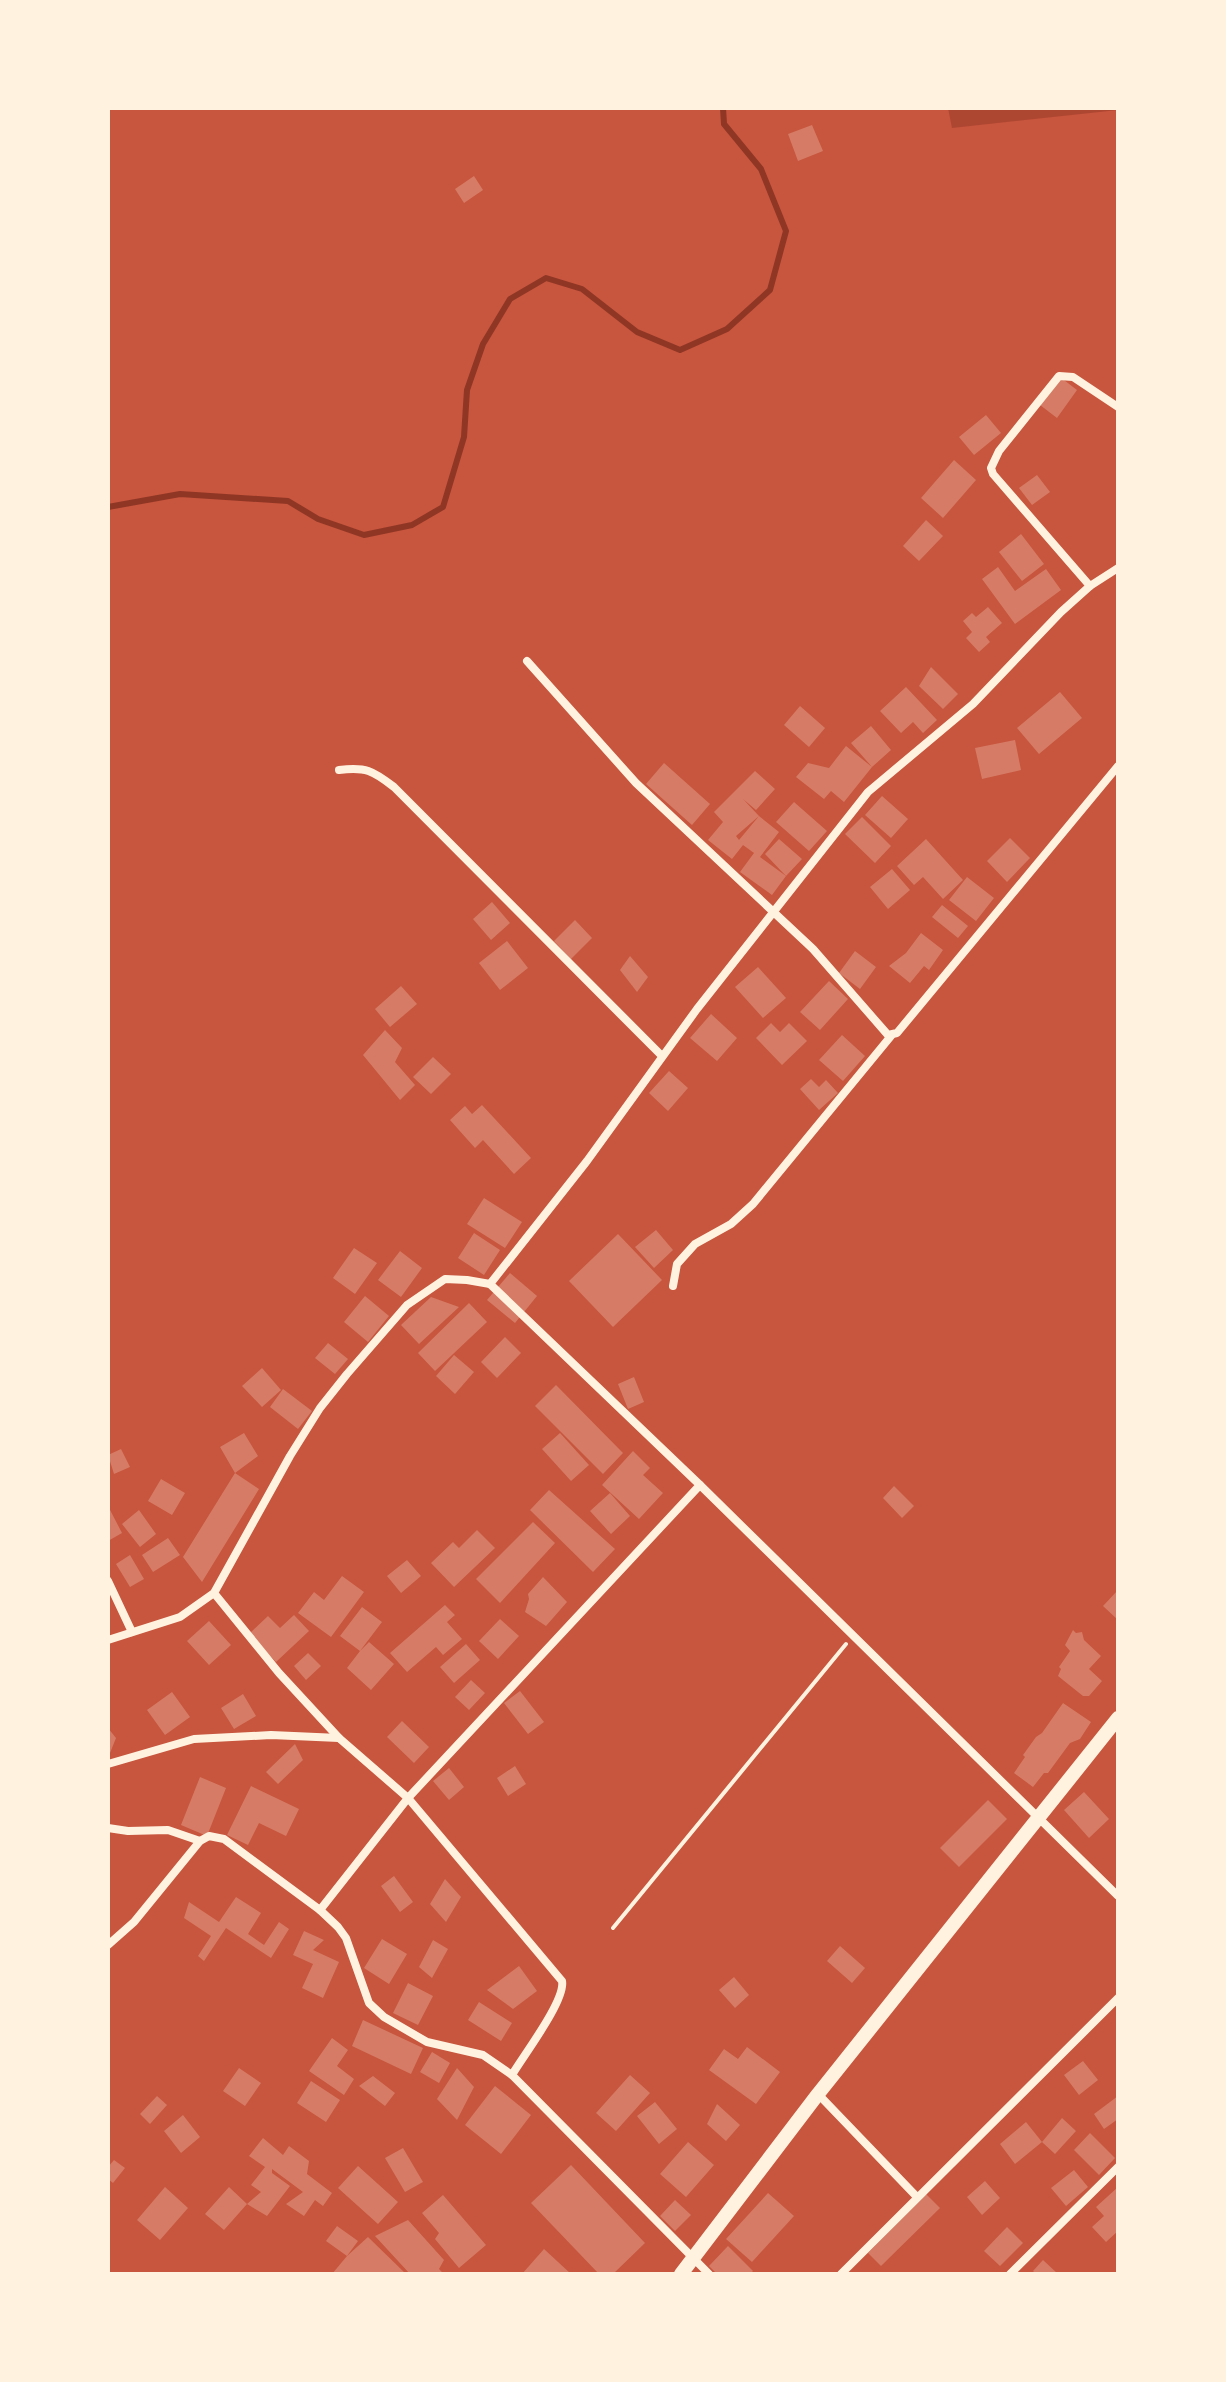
<svg xmlns="http://www.w3.org/2000/svg" width="1226" height="2382" viewBox="0 0 1226 2382" font-family="Jost,sans-serif">
<style>
.green{fill:#ae4732}
.lines{fill:none;stroke-linecap:round;stroke-linejoin:round}
.stream{stroke:#8f3625;stroke-width:6}
.building{fill:#d67c66}
.path{stroke:#fff3e0;stroke-width:4}
.minor{stroke:#fff3e0;stroke-width:8}
.primary{stroke:#fff3e0;stroke-width:14}
</style>
<rect width="100%" height="100%" fill="#c8553d"/>
<polygon class="green" points="948,108 1118,108 1118,110 952,128"/>
<g class="lines">
<polyline class="stream" points="108,507 180,494 288,501 318,519 364,535 412,525 443,507 464,437 467,390 483,344 510,299 546,278 582,289 637,332 680,350 727,329 770,290 786,231 761,169 724,124 723,108"/>
</g>
<g class="building">
<polygon points="812,125 823,151 798,161 788,134"/>
<polygon points="474,176 483,190 464,203 455,189"/>
<polygon points="1060,377 1077,390 1057,418 1040,405"/>
<polygon points="986,415 1001,433 974,455 959,437"/>
<polygon points="954,460 976,480 943,518 921,498"/>
<polygon points="1037,475 1050,492 1032,505 1019,488"/>
<polygon points="926,520 943,536 919,561 903,546"/>
<polygon points="1021,534 1044,564 1022,581 999,552"/>
<polygon points="998,567 1015,591 1046,569 1061,590 1015,624 982,579"/>
<polygon points="988,607 1002,623 986,637 990,642 979,652 966,638 972,632 963,621 972,613 976,617"/>
<polygon points="931,667 958,694 943,709 919,686"/>
<polygon points="906,687 937,720 923,733 913,722 901,733 880,711"/>
<polygon points="1060,692 1082,718 1039,754 1017,728"/>
<polygon points="800,706 825,728 809,747 784,725"/>
<polygon points="871,726 891,750 872,767 844,802 831,791 824,799 796,777 808,763 829,768 846,746 872,767 851,743"/>
<polygon points="1015,740 1021,770 982,779 975,748"/>
<polygon points="664,763 710,804 692,825 646,784"/>
<polygon points="755,771 775,789 756,810 743,799 759,816 736,836 739,840 759,816 779,832 760,857 786,876 772,895 740,872 754,853 743,845 732,859 708,840 723,822 714,812"/>
<polygon points="882,796 908,819 891,838 865,815"/>
<polygon points="794,802 827,831 809,851 776,822"/>
<polygon points="862,817 891,846 875,863 845,834"/>
<polygon points="1010,838 1030,858 1007,882 987,861"/>
<polygon points="779,839 802,859 786,876 765,854"/>
<polygon points="926,839 963,880 943,899 923,877 914,885 897,866"/>
<polygon points="892,869 910,890 888,909 870,887"/>
<polygon points="967,877 994,898 976,921 949,900"/>
<polygon points="492,902 510,923 491,940 473,919"/>
<polygon points="942,905 968,926 958,938 932,917"/>
<polygon points="575,920 592,938 571,959 554,941"/>
<polygon points="921,933 943,950 929,970 924,966 910,983 889,966 906,953"/>
<polygon points="507,941 528,968 500,990 479,963"/>
<polygon points="855,951 876,967 860,989 839,973"/>
<polygon points="630,956 648,977 637,992 620,970"/>
<polygon points="758,967 786,998 763,1018 735,987"/>
<polygon points="829,981 848,999 820,1030 800,1012"/>
<polygon points="401,986 417,1004 390,1027 375,1009"/>
<polygon points="711,1014 737,1038 717,1061 690,1038"/>
<polygon points="771,1023 780,1032 789,1023 807,1041 782,1065 756,1038"/>
<polygon points="385,1030 402,1048 395,1062 415,1085 400,1100 363,1055"/>
<polygon points="842,1035 865,1056 843,1081 819,1060"/>
<polygon points="433,1057 451,1074 431,1094 413,1077"/>
<polygon points="669,1071 688,1088 668,1111 649,1093"/>
<polygon points="811,1079 819,1087 826,1080 838,1093 819,1110 800,1089"/>
<polygon points="482,1105 531,1158 514,1174 483,1140 475,1148 450,1120 465,1106 472,1114"/>
<polygon points="484,1198 522,1222 505,1248 467,1224"/>
<polygon points="656,1230 673,1250 654,1268 635,1247"/>
<polygon points="474,1233 500,1250 484,1275 458,1258"/>
<polygon points="618,1234 662,1280 613,1327 569,1281"/>
<polygon points="354,1248 377,1263 355,1294 333,1278"/>
<polygon points="400,1251 422,1268 401,1297 378,1280"/>
<polygon points="510,1273 537,1296 515,1323 487,1300"/>
<polygon points="365,1296 389,1316 368,1342 344,1322"/>
<polygon points="431,1297 459,1307 419,1344 401,1325"/>
<polygon points="469,1303 487,1322 435,1371 418,1353"/>
<polygon points="505,1337 521,1353 497,1378 481,1362"/>
<polygon points="328,1343 348,1359 335,1374 315,1358"/>
<polygon points="454,1355 474,1372 455,1394 436,1376"/>
<polygon points="262,1368 281,1390 262,1407 242,1386"/>
<polygon points="634,1377 644,1402 628,1409 618,1384"/>
<polygon points="556,1385 623,1453 603,1474 535,1406"/>
<polygon points="283,1389 312,1411 298,1429 270,1407"/>
<polygon points="244,1433 258,1456 235,1473 259,1489 202,1582 183,1557 235,1473 220,1447"/>
<polygon points="560,1433 589,1465 571,1481 542,1449"/>
<polygon points="121,1449 130,1467 114,1474 108,1455"/>
<polygon points="633,1451 650,1468 643,1475 663,1493 639,1519 602,1485"/>
<polygon points="161,1479 185,1493 172,1515 148,1501"/>
<polygon points="894,1486 914,1506 902,1518 883,1498"/>
<polygon points="549,1490 615,1549 593,1572 530,1510"/>
<polygon points="610,1493 630,1516 611,1534 590,1511"/>
<polygon points="108,1506 122,1533 108,1541"/>
<polygon points="139,1510 156,1534 140,1547 122,1524"/>
<polygon points="533,1522 555,1543 500,1603 476,1579"/>
<polygon points="477,1530 495,1548 454,1587 431,1563 453,1542 459,1548"/>
<polygon points="168,1538 180,1555 153,1572 142,1555"/>
<polygon points="130,1555 144,1579 130,1587 116,1564"/>
<polygon points="407,1560 421,1576 401,1593 387,1576"/>
<polygon points="342,1576 364,1592 331,1637 298,1613 314,1592 324,1600"/>
<polygon points="543,1577 567,1602 546,1626 525,1612 529,1599 528,1594"/>
<polygon points="1118,1590 1118,1620 1103,1606"/>
<polygon points="445,1605 455,1615 447,1622 462,1639 443,1655 436,1647 407,1672 390,1653"/>
<polygon points="362,1607 382,1622 360,1651 369,1642 394,1664 371,1690 347,1668 360,1651 340,1636"/>
<polygon points="294,1615 309,1631 276,1662 249,1634 268,1616 280,1628"/>
<polygon points="500,1619 519,1636 498,1659 479,1641"/>
<polygon points="209,1621 231,1645 209,1665 187,1641"/>
<polygon points="1073,1630 1076,1633 1082,1632 1084,1640 1101,1656 1089,1669 1102,1681 1089,1696 1083,1696 1058,1676 1061,1669 1059,1667 1070,1651 1065,1645"/>
<polygon points="466,1644 480,1660 454,1683 440,1667"/>
<polygon points="308,1653 321,1666 306,1680 294,1666"/>
<polygon points="471,1680 485,1693 469,1710 455,1697"/>
<polygon points="520,1691 544,1722 528,1734 504,1703"/>
<polygon points="172,1692 190,1717 165,1735 147,1710"/>
<polygon points="243,1694 256,1716 234,1729 221,1708"/>
<polygon points="1063,1703 1091,1722 1080,1739 1070,1743 1048,1773 1044,1773 1033,1787 1014,1773 1025,1757 1023,1755 1036,1737 1042,1733"/>
<polygon points="402,1721 429,1747 414,1763 387,1737"/>
<polygon points="108,1728 116,1738 108,1758"/>
<polygon points="295,1744 303,1760 278,1784 266,1772"/>
<polygon points="515,1766 526,1784 508,1796 497,1778"/>
<polygon points="449,1768 464,1787 449,1800 433,1781"/>
<polygon points="200,1777 226,1788 207,1836 181,1825"/>
<polygon points="251,1786 299,1809 286,1836 259,1823 248,1845 227,1835"/>
<polygon points="1084,1792 1109,1819 1089,1838 1064,1810"/>
<polygon points="988,1800 1007,1819 959,1867 940,1848"/>
<polygon points="394,1876 413,1902 400,1912 381,1886"/>
<polygon points="445,1879 461,1897 446,1922 430,1904"/>
<polygon points="236,1897 261,1913 248,1934 264,1945 279,1922 289,1929 271,1958 226,1928 204,1961 198,1956 211,1936 184,1918 189,1902 219,1922"/>
<polygon points="304,1931 324,1940 313,1950 339,1962 323,1998 302,1988 313,1964 293,1955"/>
<polygon points="382,1939 407,1954 389,1984 364,1968"/>
<polygon points="433,1940 448,1949 432,1978 419,1967"/>
<polygon points="840,1946 865,1968 852,1983 827,1961"/>
<polygon points="519,1966 537,1991 513,2009 487,1990"/>
<polygon points="734,1977 749,1995 735,2008 719,1990"/>
<polygon points="408,1983 433,1996 418,2025 393,2013"/>
<polygon points="479,2002 512,2023 501,2041 468,2020"/>
<polygon points="363,2020 423,2048 411,2074 352,2046"/>
<polygon points="332,2038 348,2050 337,2066 354,2079 344,2095 309,2071"/>
<polygon points="747,2047 780,2072 756,2104 709,2070 724,2049 738,2059"/>
<polygon points="432,2052 450,2063 439,2083 420,2072"/>
<polygon points="1083,2061 1098,2080 1079,2095 1064,2075"/>
<polygon points="239,2068 261,2083 245,2106 223,2091"/>
<polygon points="457,2068 474,2087 457,2120 437,2099"/>
<polygon points="630,2075 650,2093 616,2131 596,2113"/>
<polygon points="373,2076 395,2093 385,2106 359,2086"/>
<polygon points="311,2081 340,2100 326,2122 297,2103"/>
<polygon points="495,2086 531,2115 501,2154 465,2125"/>
<polygon points="157,2096 167,2105 150,2124 140,2114"/>
<polygon points="1118,2096 1118,2119 1104,2129 1094,2114"/>
<polygon points="655,2102 677,2129 659,2144 637,2116"/>
<polygon points="717,2104 740,2125 726,2141 707,2124"/>
<polygon points="183,2115 200,2137 181,2153 164,2131"/>
<polygon points="1062,2118 1076,2131 1055,2154 1042,2142"/>
<polygon points="1026,2122 1042,2142 1015,2164 1000,2144"/>
<polygon points="1090,2133 1115,2158 1099,2175 1074,2150"/>
<polygon points="263,2138 283,2155 289,2146 309,2161 307,2174 332,2193 323,2206 315,2200 304,2216 286,2204 303,2192 272,2169 272,2173 290,2186 267,2216 247,2204 224,2230 205,2214 229,2187 247,2204 261,2192 251,2185 265,2167 249,2156"/>
<polygon points="688,2142 714,2165 686,2197 660,2174"/>
<polygon points="403,2148 423,2182 405,2192 385,2158"/>
<polygon points="114,2160 125,2168 113,2183 108,2179 108,2167"/>
<polygon points="571,2165 645,2243 613,2274 599,2274 531,2203"/>
<polygon points="358,2166 398,2202 378,2224 338,2188"/>
<polygon points="1074,2170 1088,2187 1066,2206 1051,2188"/>
<polygon points="985,2181 1000,2198 982,2215 967,2197"/>
<polygon points="165,2187 188,2208 160,2240 137,2220"/>
<polygon points="1118,2187 1118,2231 1106,2242 1092,2227 1104,2216 1096,2207"/>
<polygon points="768,2193 794,2216 752,2262 726,2239"/>
<polygon points="926,2194 940,2208 881,2266 868,2253"/>
<polygon points="443,2195 486,2245 459,2268 435,2239 439,2233 422,2213"/>
<polygon points="675,2200 691,2215 675,2231 660,2216"/>
<polygon points="408,2220 444,2260 439,2269 444,2274 410,2274 375,2236"/>
<polygon points="337,2226 358,2241 347,2256 326,2241"/>
<polygon points="1007,2227 1023,2243 1000,2266 984,2251"/>
<polygon points="368,2237 406,2274 332,2274 347,2256"/>
<polygon points="728,2246 753,2271 750,2274 717,2274 709,2266"/>
<polygon points="544,2249 571,2274 522,2274"/>
<polygon points="1043,2260 1058,2274 1036,2274 1033,2271"/>
</g>
<g class="lines">
<polyline class="path" points="613,1928 846,1644"/>
<g class="minor">
<polyline points="1118,568 1090,586 1061,612 973,704 868,792 697,1009 587,1161 490,1284 700,1485 1118,1896"/>
<polyline points="1090,586 993,474 991,468 999,451 1059,376 1073,377 1118,407"/>
<polyline points="527,661 636,783 813,949 888,1035 897,1033 1118,766"/>
<path d="M339,770C366,767 372,770 394,787L662,1056"/>
<polyline points="673,1286 677,1264 695,1244 731,1224 753,1204 891,1036"/>
<polyline points="108,1581 132,1632"/>
<polyline points="214,1593 279,1673 339,1738"/>
<polyline points="108,1640 180,1617 214,1593 290,1456 320,1408 347,1374 407,1305 445,1279 467,1280 490,1284"/>
<path d="M108,1764L194,1739L271,1735L339,1738L408,1798L562,1981C566,2000 523,2056 512,2075"/>
<polyline points="108,1828 128,1831 168,1830 200,1841"/>
<polyline points="320,1910 408,1798 700,1485"/>
<polyline points="108,1945 134,1922 200,1841 209,1836 224,1839 320,1910 338,1927 346,1938 369,2003 384,2017 427,2042 483,2055 512,2075 709,2274"/>
<polyline points="818,2094 917,2197"/>
<polyline points="841,2274 1118,1998"/>
<polyline points="1010,2274 1118,2167"/>
</g>
<polyline class="primary" points="681,2274 818,2094 1118,1718"/>
</g>
<rect width="1226" height="2382" fill="none" stroke="#fff3e0" stroke-width="220"/>
</svg>
